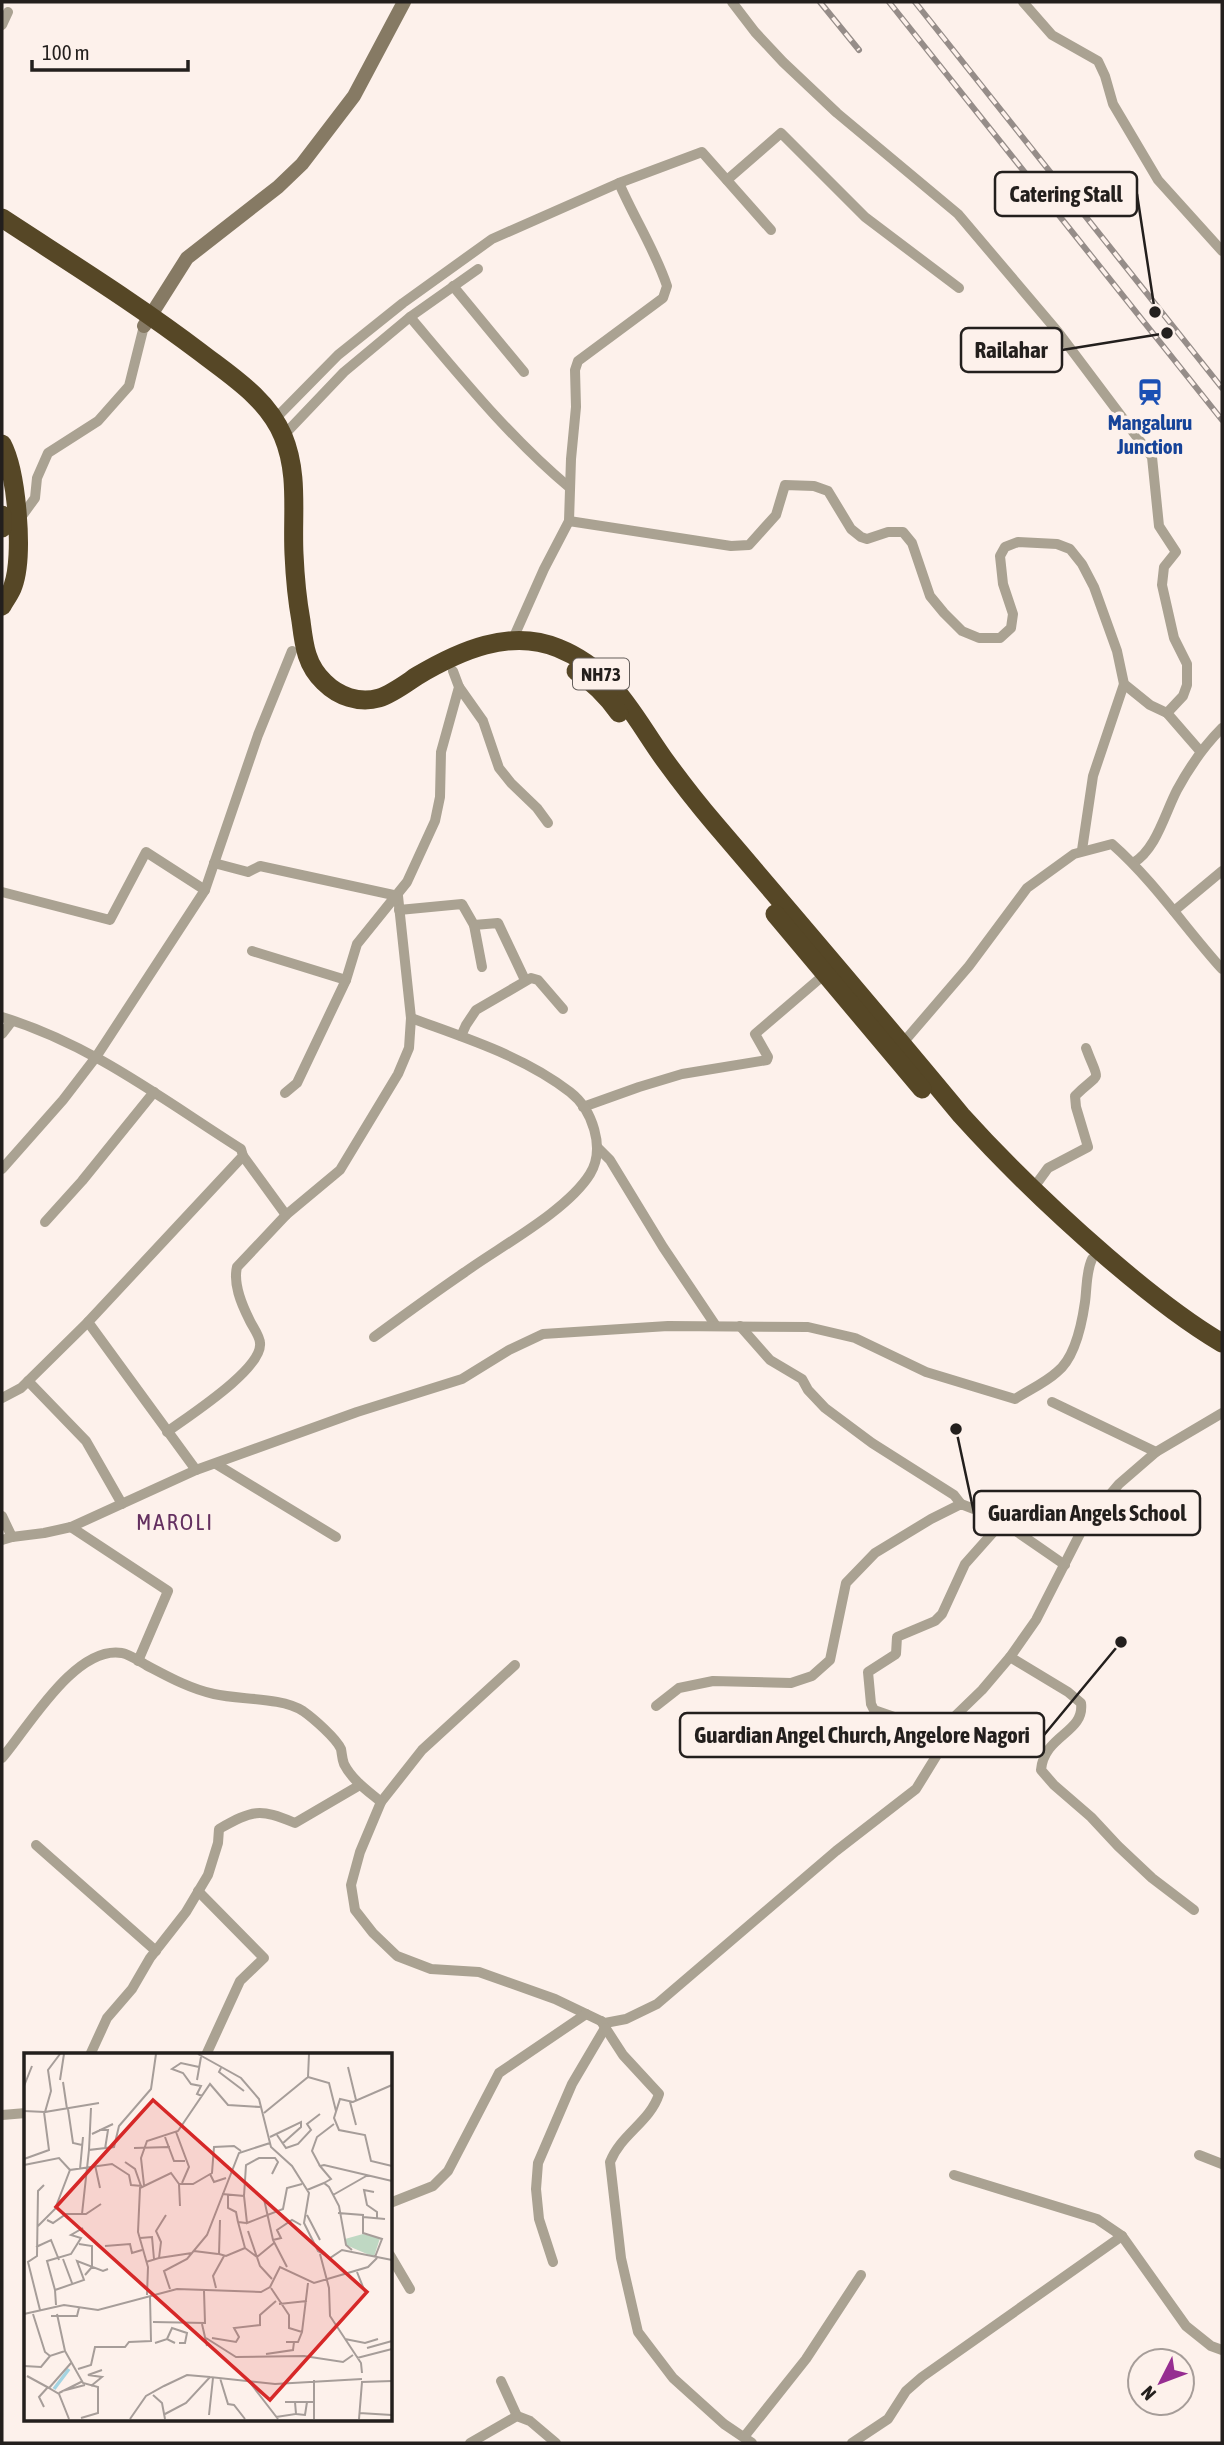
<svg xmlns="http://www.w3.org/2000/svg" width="1224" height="2445" viewBox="0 0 1224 2445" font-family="'Asap Condensed',sans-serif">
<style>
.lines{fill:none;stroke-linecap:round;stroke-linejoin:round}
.street{stroke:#aaa292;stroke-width:10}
.secondary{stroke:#867a64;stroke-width:14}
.highway{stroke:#564726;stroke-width:19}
.rail-casing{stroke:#968d89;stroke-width:6}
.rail{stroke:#fdf1eb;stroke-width:3.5;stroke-dasharray:10;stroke-linecap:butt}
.labels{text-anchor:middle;stroke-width:7;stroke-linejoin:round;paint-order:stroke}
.shield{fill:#fdf1eb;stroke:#645e5b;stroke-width:2}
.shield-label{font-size:19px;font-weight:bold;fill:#231f1d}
.transit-label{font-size:21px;font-weight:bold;fill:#164399;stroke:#fdf1eb}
.neighbourhood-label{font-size:23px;letter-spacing:2px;fill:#643060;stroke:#fdf1eb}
.inset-river{fill:none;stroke:#a4d4e2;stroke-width:3.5}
.inset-road{fill:none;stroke:#a69d99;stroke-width:2}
.view{fill:#d62828;fill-opacity:0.15;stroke:#d62828;stroke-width:3.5}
.inset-edge{fill:none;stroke:#231f1d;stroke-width:3.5}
.leader{fill:none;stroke:#231f1d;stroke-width:2.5}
.callout-dot{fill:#231f1d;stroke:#fdf1eb;stroke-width:2.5}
.callout{fill:#fdf1eb;stroke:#231f1d;stroke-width:2.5}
.callout-label{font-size:23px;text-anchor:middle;font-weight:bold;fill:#231f1d}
</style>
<rect width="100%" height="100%" fill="#fdf1eb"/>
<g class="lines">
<g class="street">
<polyline points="732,2 755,32 783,62 837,113 958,214 1058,332 1152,457 1159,526 1176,552 1164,567 1162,585 1174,638 1187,664 1187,685 1183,696 1167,713 1200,751"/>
<polyline points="1023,2 1052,35 1098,61 1105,76 1113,104 1158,180 1222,251"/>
<polyline points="2,25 8,12"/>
<polyline points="727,180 781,133 865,217 959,288"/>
<polyline points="453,286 524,372"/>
<polyline points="410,317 478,269"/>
<polyline points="274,420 338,355 403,303 492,239 619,183 702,152 771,230"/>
<path d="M283,436L344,372L410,317C460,376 510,438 570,488"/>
<polyline points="19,520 35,498 37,478 48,453 98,421 129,386 144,326"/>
<polyline points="569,521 731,546 749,545 776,515 785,485 814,486 828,491 851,529 861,537 867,539 888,532 903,532 912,543 930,596 944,613 962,631 979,638 1000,638 1011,628 1013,614 1003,584 1000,556 1005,547 1018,542 1057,544 1070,549 1082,564 1094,587 1117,651 1124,684 1150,705 1167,713"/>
<path d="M512,641L544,569L569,521L571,459L576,407L575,370L578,361L663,298L667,286C655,250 634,218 619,183"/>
<polyline points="459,687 483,721 499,768 511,783 537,808 548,823"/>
<polyline points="1082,850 1093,776 1124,684"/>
<polyline points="214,863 248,872 260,866 398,896 411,1018 409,1048 398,1074 340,1170 286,1215 243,1156"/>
<path d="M1133,863C1156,850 1165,813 1177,790C1190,766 1204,746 1222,728"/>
<polyline points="2,892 110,920 146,852 205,890"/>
<polyline points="399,910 462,904 474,925 498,923 525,980"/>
<polyline points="1174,911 1222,871"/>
<polyline points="474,925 482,967"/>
<polyline points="252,951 346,980"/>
<path d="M2,1017C93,1045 162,1099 241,1149L243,1156L88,1322L196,1470"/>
<polyline points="2,1034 12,1021"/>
<polyline points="461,1036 466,1025 476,1010 531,978 538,980 563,1009"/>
<path d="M902,1044L969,966L1027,888L1074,854L1112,844C1154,881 1185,928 1222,969"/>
<polyline points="285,1093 297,1083 346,980 357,944 407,882 435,821 440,797 441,752 459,687 453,671"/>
<polyline points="583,1107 639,1087 682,1074 767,1060 768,1057 755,1034 825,974"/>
<polyline points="597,1147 610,1160 663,1247 716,1326"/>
<polyline points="2,1169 63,1100 96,1057 205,890 258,735 292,651"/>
<path d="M1032,1190L1048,1168L1088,1147L1076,1107L1075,1096C1102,1069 1100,1086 1086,1048"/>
<polyline points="45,1222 82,1181 154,1092"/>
<polyline points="740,1326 770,1360 802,1379 808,1390 825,1408 872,1443 954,1495 961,1504"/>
<path d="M374,1337C404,1315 434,1293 465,1272C501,1246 567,1211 590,1174C606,1148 592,1109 570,1092C524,1056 465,1038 411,1018"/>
<polyline points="28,1381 86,1441 122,1504"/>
<polyline points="2,1398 21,1388 88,1322"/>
<polyline points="1052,1402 1156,1452"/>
<path d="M167,1432C187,1417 263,1369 260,1343C260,1336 252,1326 249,1319C241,1303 233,1284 237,1267L286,1215"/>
<polyline points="216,1464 336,1537"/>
<polyline points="2,1516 12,1537"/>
<polyline points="71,1527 168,1591 138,1661"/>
<path d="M2,1540L12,1537L44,1533L71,1527L196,1470L357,1412L462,1379L509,1350L543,1334L668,1326L808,1327L855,1338L926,1372L1015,1399C1029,1390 1045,1383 1057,1372C1075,1358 1082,1323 1085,1302C1087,1287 1086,1272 1092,1259"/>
<path d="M1010,1657L1068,1692L1081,1703C1085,1733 1044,1735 1041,1770L1054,1785L1091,1817L1118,1846L1152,1878L1194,1910"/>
<polyline points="515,1665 422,1750 381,1802 360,1852 351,1885 355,1910 373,1933 397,1956 431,1969 479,1972 555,1999 605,2023 626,2019 657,2004 836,1851 916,1789 940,1750 952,1719 982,1690 1010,1657 1036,1620 1085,1524 1119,1484 1156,1452 1222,1413"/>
<polyline points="656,1706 679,1688 713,1681 791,1683 812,1676 830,1660 846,1583 875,1553 931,1519 961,1504 997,1518 1065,1565"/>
<polyline points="946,1735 874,1710 871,1704 868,1672 896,1654 897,1637 935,1621 942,1614 965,1564 997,1528"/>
<path d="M2,1758C28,1728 75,1645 122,1653C129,1654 139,1661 146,1665C167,1676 190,1689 214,1694C240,1700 281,1697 303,1711C313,1718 336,1738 341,1749C342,1754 342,1759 344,1764C352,1780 368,1791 381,1802"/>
<polyline points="36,1845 156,1951"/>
<polyline points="198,1891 264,1958 240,1981 206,2055"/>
<path d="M601,2021L623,2055L659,2094C650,2122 621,2134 610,2162L621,2258L638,2332L673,2378L724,2424L752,2443"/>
<path d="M90,2055L107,2018L132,1989L150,1958L186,1912L208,1875L218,1843L219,1829C253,1810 259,1808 295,1823L360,1785"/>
<polyline points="2,2115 26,2113"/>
<polyline points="1199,2155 1222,2164"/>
<polyline points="954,2175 1097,2219 1122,2236 1186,2326 1211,2346 1222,2350"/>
<polyline points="390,2203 433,2186 448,2171 499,2073 586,2014"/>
<polyline points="390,2255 410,2289"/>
<polyline points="553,2262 539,2219 536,2189 538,2163 572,2084 605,2028"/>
<polyline points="501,2381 517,2416"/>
<polyline points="744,2437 806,2359 861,2275"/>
<polyline points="470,2443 517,2416 530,2421 556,2443"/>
<polyline points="852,2443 888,2419 906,2391 922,2377 1122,2236"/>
</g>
<polyline class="secondary" points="144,326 187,258 278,187 302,164 354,96 404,2"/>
<g class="highway">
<path d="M2,218C69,262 137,304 200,352C231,376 267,398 283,436C299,474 292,514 294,554C295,577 297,599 301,621C304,645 306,665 324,682C338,696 359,704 379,698C392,694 405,684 417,676C459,651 510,628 558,648C613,670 632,714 664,759C680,781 697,803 715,824C797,920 880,1017 961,1115C1007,1166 1055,1212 1107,1257C1143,1288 1181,1319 1222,1343"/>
<path d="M2,444C17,472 24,556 13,586C11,593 5,600 2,606"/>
<polyline points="2,515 2,528"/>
<path d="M576,671C593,682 607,696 619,713"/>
<polyline points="775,914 922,1089"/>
</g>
<defs>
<g id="rail">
<polyline points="820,2 859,50"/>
<polyline points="889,2 1222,420"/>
<polyline points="915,2 1222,388"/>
</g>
</defs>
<use href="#rail" class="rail-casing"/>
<use href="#rail" class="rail"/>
</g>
<defs>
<symbol id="station-bare" viewBox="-9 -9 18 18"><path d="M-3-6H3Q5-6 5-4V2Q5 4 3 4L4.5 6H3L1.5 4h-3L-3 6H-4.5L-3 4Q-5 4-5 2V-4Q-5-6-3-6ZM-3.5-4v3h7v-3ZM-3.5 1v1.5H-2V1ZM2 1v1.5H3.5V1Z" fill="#1a4fb4" stroke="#fdf1eb" stroke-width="2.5" paint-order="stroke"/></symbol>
</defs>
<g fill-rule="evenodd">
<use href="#station-bare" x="1131" y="373" width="38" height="38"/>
</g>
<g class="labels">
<rect class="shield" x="573" y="658.5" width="56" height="31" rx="5"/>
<g class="shield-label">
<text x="601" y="681">NH73</text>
</g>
<g class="transit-label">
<text x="1150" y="430">Mangaluru<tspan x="1150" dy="24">Junction</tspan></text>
</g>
<g class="neighbourhood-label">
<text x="175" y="1530">MAROLI</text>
</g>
</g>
<g transform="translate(24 2053)">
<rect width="368" height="368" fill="#fdf1eb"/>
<path d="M339,181L356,185L350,204L322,192L321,186Z" fill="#bfd8c3"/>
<path class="inset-river" d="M30,336L45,316"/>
<path class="inset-road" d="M174,1L217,25L235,46L247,94L268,113L285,140L280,170L294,198L306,205L318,197L368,207M175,14L157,10L148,16L159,20L167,31L177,33L173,41L178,43M324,14L332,47M197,15L195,19L220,38M284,24L305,30L312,58M36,27L40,1M173,27L177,4M39,29L43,56M368,32L329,49L316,46L310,65L315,77L341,82L347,108L368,113M0,33L8,13M326,49L332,72M44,56L49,90L58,92M0,58L21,59L27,38L24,17L36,1M21,59L75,50M240,60L284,24L285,1M75,77H84L81,96M152,79L165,114L158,130M68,81L89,71M253,82L262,95L274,91L287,77L283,71L296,61M141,84L150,108H161M246,84L277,69V74L258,91M110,95L146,94M65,97L67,55M0,106L25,97L20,59M101,109L111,116L117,133M0,112L35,105L46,117M71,112L76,135M296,113L288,98L293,84L310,71M56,116L59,84M186,121L190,129L202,125M300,130L307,126L296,113L300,112L368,128M155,131H169L188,120L190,94L210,93L217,98M120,132L117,105L123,88L154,78L186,31L204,52L236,54M283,137L300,130L305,134L315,153L322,192L328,197M350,139L340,137L343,152L353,159V165M198,141L220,143L223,170L259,156L263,135L278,131M204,141V155L212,159L214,169M309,142L344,122M220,143L222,112L235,105H251L254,109L248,121M240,146L249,187L263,214M314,160L339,162V180L358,186L351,204M58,161L65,97L90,94L95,73L127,36L132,1M283,162L296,187M339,164L361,166M23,167L29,170L42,161H62L77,151M196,167L195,201L202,203L221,195M222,170L214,169L221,195L233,204L250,190M14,173L31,156L46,117L88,111L105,122L107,132L118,133M224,178L236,213L248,226M116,185L128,184L130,206M249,187L257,185L253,177L268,167L277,172M55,191L68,193V214L61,222M81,193L106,191L108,200L118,197M12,194L27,187L35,207M170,198L194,201M296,201L305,235L306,263L337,310L338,320M135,205L168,200M39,206L48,230M122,209L135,205L137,189L132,178L142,162M333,219L341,239M192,235L189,223L200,203M247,235L265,262V275L278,279M146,236L140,218L163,206L183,182L215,100L246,90M31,237L23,208L47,201L57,185L47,182L59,175M123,242L124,214L114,179L116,135L147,120L155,131L156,153M255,251L283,248M32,252L31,237L60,227L53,208L79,218L84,216M16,257L4,209L13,203L14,138L20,132M0,261L40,252L74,257L153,236L237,239L246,234L256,214L290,230L344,214L353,205M9,261L21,299L26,303L41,298L59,330L74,334V360L57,365M33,261L41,298M27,263H53L55,255M129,269L181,270L180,238M178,271L183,293M182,285L212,304L280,303L319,309L329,302M188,285L212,289L215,284L210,275L236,272V262L252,248M143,286L148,275L163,280L161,290H155M321,286L341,290L354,286M262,289H274L278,279L284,230M131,290L143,286L151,290M343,295L368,288M242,301L269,297L270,289M333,305L368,296M0,313L17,314L26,303M54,316L67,312L71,294H101L105,289L127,288L126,244M3,323L25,335M196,325L204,351L210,352L221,366M224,327L254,366M67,333L78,324L64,322L78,317M38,338L61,332M35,340L59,328M129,342L138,350L141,366M261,349H289M20,354L15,344L24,334M335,360L368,362M141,361L162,350L186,324L251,331L338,326M272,361L281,362L283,349M185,362L189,325M252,364L272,361L271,349M45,366L35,341L25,335L47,310M106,366L122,343L140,333L163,322L186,324M290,366V327M335,366L338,329L368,328"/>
<path class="view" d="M129,47L343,239L246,347L32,154Z"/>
<rect width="368" height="368" class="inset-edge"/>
</g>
<path class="leader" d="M1155 312L1137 194M1167 333L1062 350M956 1429L974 1513M1121 1642L1044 1735"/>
<g class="callout-dot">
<circle cx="1155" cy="312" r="7"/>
<circle cx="1167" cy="333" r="7"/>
<circle cx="956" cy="1429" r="7"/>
<circle cx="1121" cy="1642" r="7"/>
</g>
<g class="callout">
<rect x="995" y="172" width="142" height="44" rx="7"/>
<rect x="961" y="328" width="101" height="44" rx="7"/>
<rect x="974" y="1491" width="226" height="44" rx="7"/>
<rect x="680" y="1713" width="364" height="44" rx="7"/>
</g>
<g class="callout-label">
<text x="1066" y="202">Catering Stall</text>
<text x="1011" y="358">Railahar</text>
<text x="1087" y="1521">Guardian Angels School</text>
<text x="862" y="1743">Guardian Angel Church, Angelore Nagori</text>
</g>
<rect width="1224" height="2445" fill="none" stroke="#231f1d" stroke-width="7"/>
<g transform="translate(1161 2382) rotate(228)"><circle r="33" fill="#fdf1eb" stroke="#a69d99" stroke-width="2"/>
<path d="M0-5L12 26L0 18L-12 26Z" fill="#962d91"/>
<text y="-10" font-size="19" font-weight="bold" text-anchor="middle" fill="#231f1d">N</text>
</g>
<path d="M32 60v10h156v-10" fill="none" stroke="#231f1d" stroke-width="3.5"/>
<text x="42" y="60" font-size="21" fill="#231f1d" stroke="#fdf1eb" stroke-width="5" paint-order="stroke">100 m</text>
</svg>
